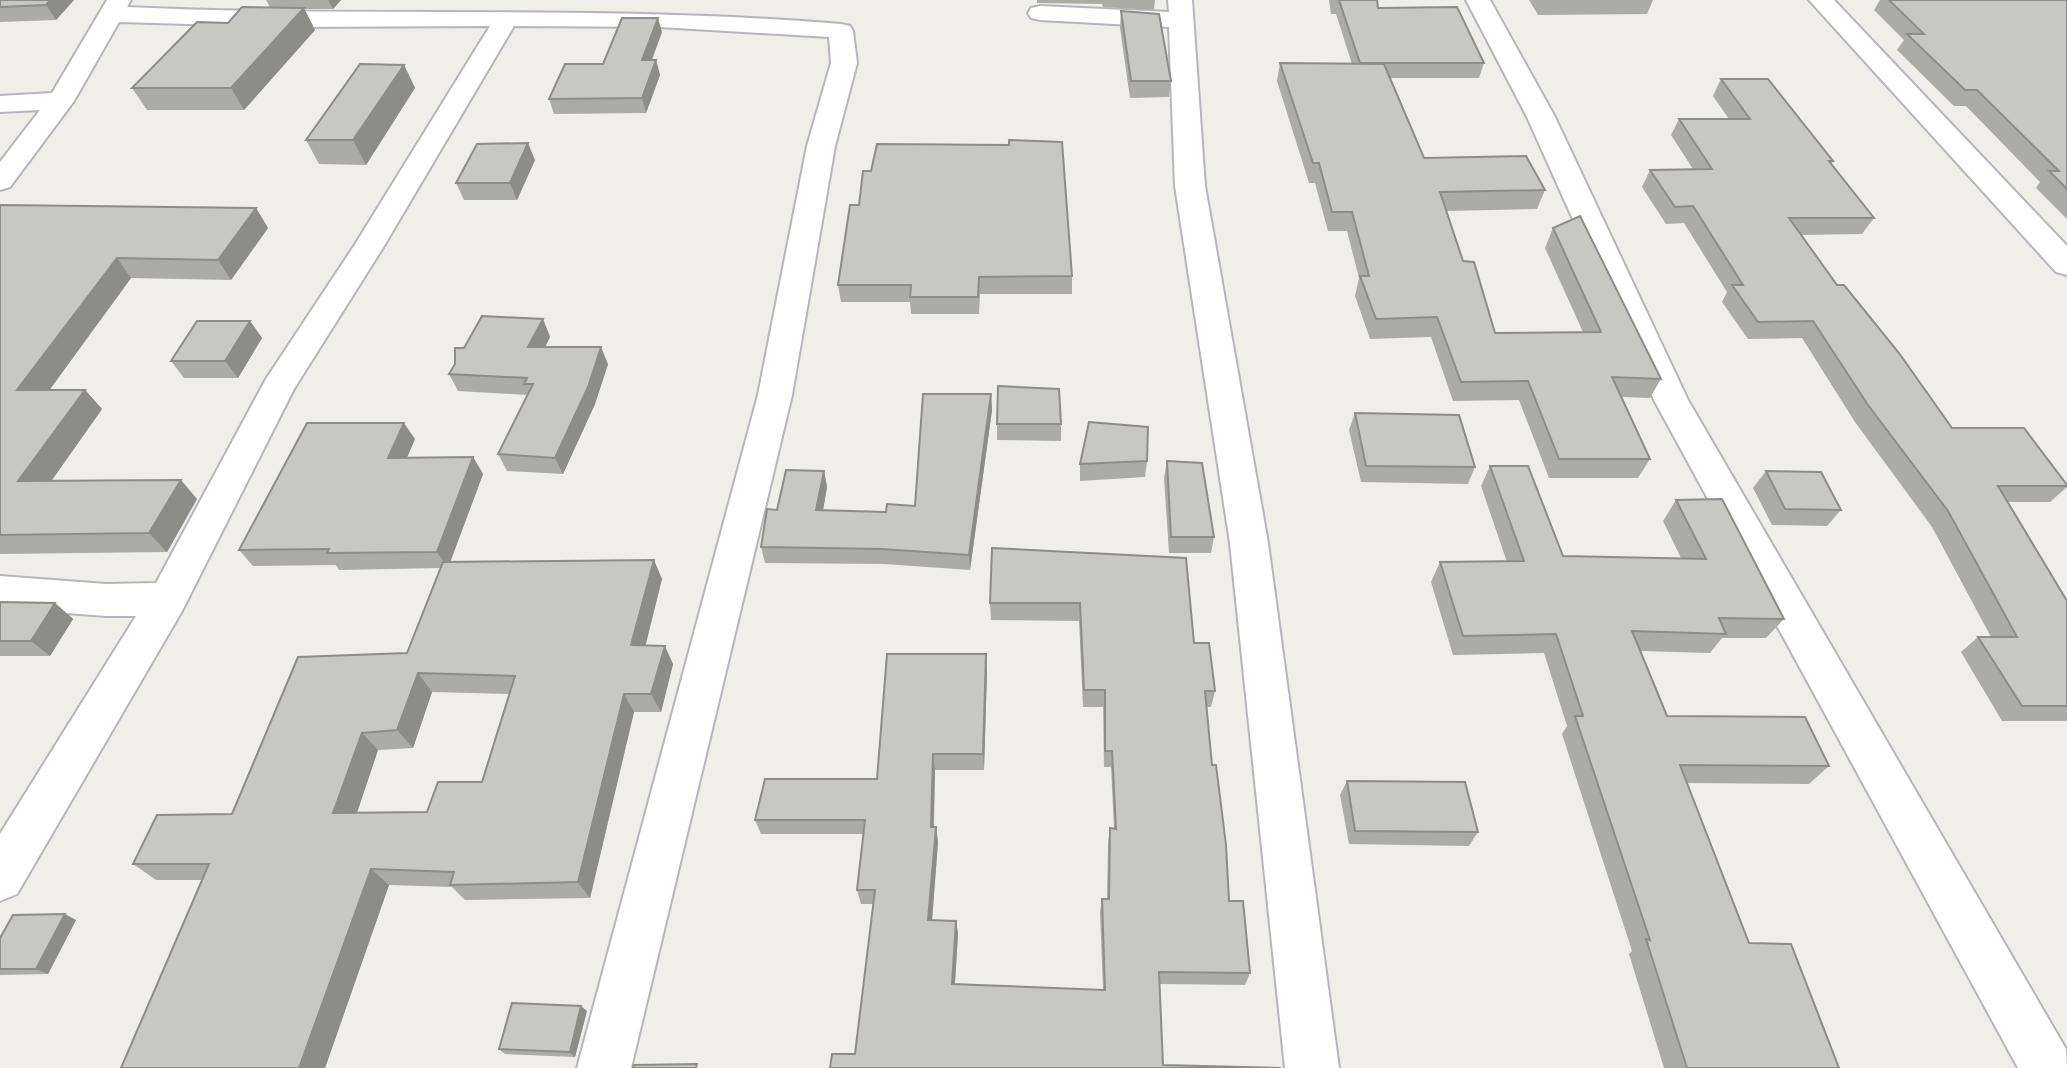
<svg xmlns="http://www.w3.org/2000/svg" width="2067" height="1068" viewBox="0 0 2067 1068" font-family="Quicksand,sans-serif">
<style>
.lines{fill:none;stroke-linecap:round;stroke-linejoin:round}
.minor-casing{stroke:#b5b6ba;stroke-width:4}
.minor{fill:#fff;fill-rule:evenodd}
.wall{fill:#acaca7;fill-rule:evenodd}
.shaded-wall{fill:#8c8c88}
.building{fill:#c8c8c2;stroke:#8c8c88;stroke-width:2;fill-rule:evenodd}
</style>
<rect width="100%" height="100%" fill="#efeee8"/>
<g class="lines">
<defs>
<g id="minor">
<path d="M107,0H131L127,7C365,18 603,4 841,24L850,26L853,31L857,63L835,146L792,395L631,1068H577L758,395L807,146L831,63L829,37L659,27L514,26L384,246L294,389L182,611L17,894L0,901V834L136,616H106L0,608V576L106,584L156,583L266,379L354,246L490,26L294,27L119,22L74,101L10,187L0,190V162L40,110L0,112V96L52,93Z"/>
<polygon points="1168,0 1192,0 1205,186 1268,543 1339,1068 1285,1068 1230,543 1175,186 1169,27 1040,20 1031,18 1028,13 1031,8 1040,6 1169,12"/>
<polygon points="1466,0 1490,0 1555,117 1688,400 2066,1049 2067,1068 2018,1068 1654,400 1527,117"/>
<polygon points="1809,0 1834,0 2067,246 2067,275 2056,272"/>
</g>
</defs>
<use href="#minor" class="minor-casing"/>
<use href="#minor" class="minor"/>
</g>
<g class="wall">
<polygon points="0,0 74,0 56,20 0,22"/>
<polygon points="266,0 341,0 333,9 304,9 315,30 244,110 147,110 132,88 228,23 270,7"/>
<polygon points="1037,0 1155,0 1154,10 1103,7 1102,4 1037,3"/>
<polygon points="1329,0 1377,0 1378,8 1484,63 1479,78 1390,78 1424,158 1545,190 1537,209 1446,211 1463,261 1495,333 1583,332 1545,248 1553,228 1661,379 1650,398 1621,397 1650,459 1638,478 1549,478 1519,400 1453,401 1431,337 1370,339 1355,296 1359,278 1347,231 1328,231 1315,183 1309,183 1277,81 1280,63 1352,64 1336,14 1331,14"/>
<polygon points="1529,0 1653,0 1647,14 1538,15"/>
<polygon points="1880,0 2067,0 2067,219 2036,188 2040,182 1966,106 1954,106 1897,50 1904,40 1874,10"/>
<polygon points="1121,11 1171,81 1169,97 1130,98 1120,28"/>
<polygon points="662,32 652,60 656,60 660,75 646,113 554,114 549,99 603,64"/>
<polygon points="404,65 415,88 366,165 319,164 306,140"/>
<polygon points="1721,79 1833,161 1831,164 1874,218 1862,234 1801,235 1837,285 1952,428 2067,485 2067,487 2050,502 2008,502 2067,601 2067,721 2002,721 1961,652 1978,637 1991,637 1932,527 1855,422 1802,338 1748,339 1722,302 1727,292 1684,223 1666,224 1642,187 1650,170 1693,169 1671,135 1679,119 1729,119 1713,96"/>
<polygon points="535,160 517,200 464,200 456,183"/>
<polygon points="0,205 256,208 268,228 231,280 131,278 49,390 85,390 102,409 51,481 197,499 167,552 0,554"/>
<polygon points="859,205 1072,276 1072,294 980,294 979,314 911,314 910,302 841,302 838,285"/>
<polygon points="543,319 550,337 545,347 608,364 595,404 563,474 507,471 498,454 528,395 458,391 449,374 464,348"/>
<polygon points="250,321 262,338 238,378 184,378 171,361"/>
<polygon points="991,394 992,410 970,570 884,564 765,563 761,547 777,510 824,471 827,487 823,511 886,512 915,506"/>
<polygon points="1355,413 1475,467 1468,484 1361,482 1349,430"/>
<polygon points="997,424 1061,424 1061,441 997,440"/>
<path d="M415,439L407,458L473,457L483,474L450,562L662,579L645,645L673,664L661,712H634L590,898L465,900L452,887L389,885L325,1068H121L202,880H156L133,864L232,814L407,653L441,568L339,570L336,565L253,566L239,550ZM432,692L509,694L482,782L427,812L357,813L378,750L413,748Z"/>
<polygon points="1147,461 1145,477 1080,481 1080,464"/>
<polygon points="1167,461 1214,537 1211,553 1169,553 1164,478"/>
<polygon points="1490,466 1563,556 1681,558 1663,521 1676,500 1784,619 1766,638 1722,638 1710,653 1640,651 1667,716 1829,766 1809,784 1687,783 1749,943 1839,1068 1664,1068 1629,954 1632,951 1562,734 1567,726 1544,653 1453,655 1431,582 1440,562 1507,562 1481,486"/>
<polygon points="1766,471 1841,510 1827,526 1772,525 1753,488"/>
<polygon points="992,548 1194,643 1215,691 1211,707 1207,707 1212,765 1229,901 1250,973 1245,985 1159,984 855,1054 873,904 861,904 857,890 863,834 761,834 755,820 877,779 986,654 987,671 984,770 935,770 934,827 936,827 938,842 932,920 956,921 958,934 955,984 1103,990 1100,912 1102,899 1107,899 1108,843 1110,828 1114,828 1111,767 1104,767 1103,707 1083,707 1079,621 991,620 990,603"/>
<polygon points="0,602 55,603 73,619 50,656 0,656"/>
<polygon points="1347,781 1478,832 1469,846 1349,844 1340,795"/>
<polygon points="76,920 48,974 0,975 0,938"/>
<polygon points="587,1011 575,1057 505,1054 499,1049"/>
</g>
<g class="shaded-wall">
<polygon points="50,0 74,0 56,20 46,5"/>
<polygon points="328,0 341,0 333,9"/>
<polygon points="304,8 315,30 244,110 231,88"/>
<polygon points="658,18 662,32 646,75 642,60"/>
<polygon points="656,60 660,75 646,113 642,98"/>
<polygon points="404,65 415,88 366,165 353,140"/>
<polygon points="528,143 535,160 517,200 510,183"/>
<polygon points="256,208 268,228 231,280 218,260"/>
<polygon points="117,258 131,278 35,410 17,390"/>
<polygon points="543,319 550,337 536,365 528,347"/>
<polygon points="250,321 262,338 238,378 225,361"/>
<polygon points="601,347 608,364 595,404 563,474 555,458"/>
<polygon points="85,390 102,409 38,500 18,481"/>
<polygon points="991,394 992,410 970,570 969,555"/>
<polygon points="404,423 415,439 399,475 388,458"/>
<polygon points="473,457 483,474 448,568 437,552"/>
<polygon points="824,471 827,487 820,527 816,510"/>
<polygon points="181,480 197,499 167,552 149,533"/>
<polygon points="654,560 662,579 641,664 631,645"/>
<polygon points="55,603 73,619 50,656 31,641"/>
<polygon points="665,646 673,664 661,712 651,694"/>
<polygon points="986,654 987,671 984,770 983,754"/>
<polygon points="418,673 432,692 413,748 397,730"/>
<polygon points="624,694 634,712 590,898 578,882"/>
<polygon points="362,733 378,750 351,830 333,813"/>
<polygon points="933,754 935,770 933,842 931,827"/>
<polygon points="936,827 938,842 931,933 928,920"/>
<polygon points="371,869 389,885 325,1068 299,1068"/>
<polygon points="65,914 76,920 48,974 36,969"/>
<polygon points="956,921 958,934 954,996 952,984"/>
<polygon points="581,1006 587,1011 575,1057 570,1052"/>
</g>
<g class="building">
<polygon points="0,0 50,0 46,5 0,7"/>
<polygon points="1339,0 1377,0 1378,8 1457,7 1484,63 1360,63"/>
<polygon points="1889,0 2067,0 2067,189 2049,171 2059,171 1977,90 1965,90 1907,34 1924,34"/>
<polygon points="242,7 304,8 231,88 132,88 197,22 228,23"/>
<polygon points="1121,11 1159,14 1171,81 1131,81"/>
<polygon points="622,18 658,18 642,60 656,60 642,98 549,99 565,64 603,64"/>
<polygon points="1280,63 1384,64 1424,158 1526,156 1545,190 1440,192 1463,261 1474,262 1495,333 1601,332 1553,228 1580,216 1661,379 1612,377 1650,459 1559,459 1528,381 1461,382 1437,317 1376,319 1360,276 1369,276 1352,212 1332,212 1319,163 1313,163"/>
<polygon points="360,64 404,65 353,140 306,140"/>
<polygon points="1721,79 1768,79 1833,161 1829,161 1874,218 1789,218 1837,285 1844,285 1899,353 1952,428 2024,428 2067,485 2067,486 1998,486 2067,601 2067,706 2022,706 1978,637 2017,637 1948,511 1868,405 1813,321 1758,322 1732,285 1743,285 1693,206 1675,207 1650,170 1712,169 1679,119 1750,119"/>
<polygon points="1009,140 1062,142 1072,276 979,277 978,297 910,297 911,285 838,285 850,205 859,205 863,171 871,171 877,144 1009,145"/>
<polygon points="528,143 510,183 456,183 477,144"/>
<polygon points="0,205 256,208 218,260 117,258 17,390 85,390 18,481 181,480 149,533 0,535"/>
<polygon points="482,316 543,319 528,347 601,347 588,387 555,458 498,454 533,384 524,384 527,378 449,374 455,364 455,348 464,348"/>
<polygon points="197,321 250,321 225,361 171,361"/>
<polygon points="998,386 1059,389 1061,424 997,424"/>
<polygon points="923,394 991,394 969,555 882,549 761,547 767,509 777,510 786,470 824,471 816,510 886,512 887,504 915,506"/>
<polygon points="1355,413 1459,415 1475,467 1366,466"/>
<polygon points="1089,422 1148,427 1147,461 1080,464"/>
<polygon points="307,423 404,423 388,458 473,457 437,552 327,553 329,549 239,550"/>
<polygon points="1167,461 1202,463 1214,537 1171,537"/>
<polygon points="1490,466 1528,466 1563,556 1706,559 1676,500 1722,499 1784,619 1719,618 1726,634 1632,631 1667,716 1805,717 1829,766 1680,765 1749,943 1791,944 1839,1068 1687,1068 1646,939 1650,940 1575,716 1583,716 1556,634 1463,636 1440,562 1524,561"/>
<polygon points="1766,471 1821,472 1841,510 1785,509"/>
<polygon points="992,548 1186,558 1194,643 1209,643 1215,691 1205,691 1212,765 1216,765 1226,845 1229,901 1243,901 1250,973 1159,972 1163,1065 1281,1068 830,1068 832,1054 855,1054 875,890 857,890 865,820 755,820 765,779 877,779 887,654 986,654 983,754 933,754 931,827 936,827 928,920 956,921 952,984 1105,990 1102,899 1109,899 1110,828 1116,829 1112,751 1105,751 1105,690 1084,690 1080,603 990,603"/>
<path d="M654,560L631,645L665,646L651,694H624L578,882L450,885L454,872L371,869L299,1068H121L209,864H133L157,815L232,814L298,657L407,653L443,562ZM418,673L515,676L482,782H438L427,812L333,813L362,733L397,730Z"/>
<polygon points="0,602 55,603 31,641 0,641"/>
<polygon points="1347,781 1465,782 1478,832 1355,831"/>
<polygon points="65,914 36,969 0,969 0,938 13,915"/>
<polygon points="512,1003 581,1006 570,1052 499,1049"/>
<polygon points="697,1064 696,1068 633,1068 634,1065"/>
</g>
</svg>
